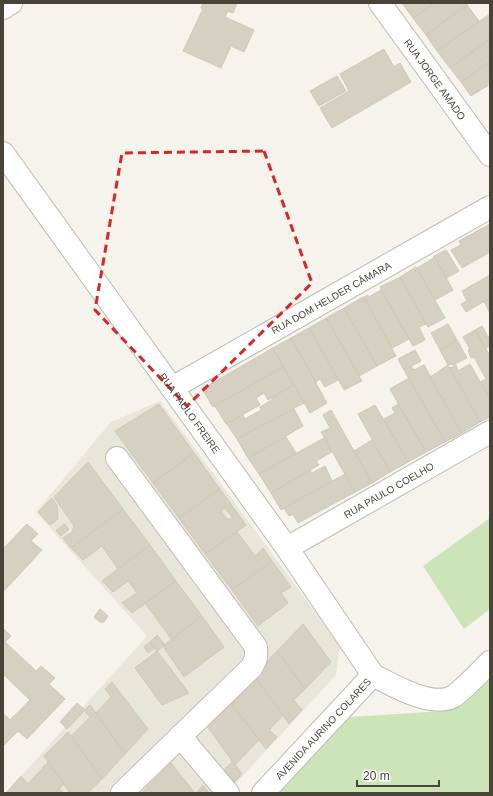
<svg xmlns="http://www.w3.org/2000/svg" width="493" height="796" viewBox="0 0 493 796" font-family="Arial,sans-serif">
<style>
.residential{fill:#e8e5da}
.green{fill:#cce5b8}
.building{fill:#d5d0c2;stroke:#d0c8b6;fill-rule:evenodd}
.lines{fill:none;stroke-linecap:round;stroke-linejoin:round}
.minor-casing{stroke:#c0bbaf;stroke-width:24}
.minor{stroke:#fff;stroke-width:22}
.marked{fill:none;stroke:#d62828;stroke-width:3;stroke-dasharray:8 5;stroke-linejoin:round}
.labels{text-anchor:middle;stroke-width:4;stroke-linejoin:round;paint-order:stroke}
.street-label{font-size:10px;fill:#49443a;stroke:#fff}
</style>
<rect width="100%" height="100%" fill="#f5f3ec"/>
<polygon class="residential" points="160,401 340,646 336,675 227,793 6,793 147,636 36,512 111,422"/>
<g class="green">
<polygon points="490,518 490,609 464,629 423,566"/>
<polygon points="490,669 490,793 277,793 350,717 444,711"/>
</g>
<g class="building">
<polygon points="203,3 237,3 233,13 228,11 225,17 254,30 244,52 231,46 221,68 183,51 203,9 201,8"/>
<polygon points="402,3 434,3 413,18"/>
<polygon points="434,3 469,3 426,35 413,18"/>
<polygon points="467,5 479,21 437,51 426,35"/>
<polygon points="490,14 490,39 450,68 437,51"/>
<polygon points="490,39 490,62 461,82 450,68"/>
<polygon points="384,49 394,67 400,63 411,82 332,128 320,108 349,91 340,74"/>
<polygon points="488,63 490,66 490,84 471,96 461,82"/>
<polygon points="337,76 346,91 319,106 310,91"/>
<polygon points="490,224 490,252 462,268 451,250 461,245 459,241"/>
<polygon points="446,250 459,271 447,278 434,256"/>
<polygon points="434,256 453,290 435,300 417,268 434,258"/>
<polygon points="416,267 445,318 428,327 400,277"/>
<polygon points="490,275 490,298 466,312 461,304 467,301 462,291"/>
<polygon points="400,277 426,324 419,327 425,340 413,346 380,287"/>
<polygon points="381,290 409,339 392,348 364,297 368,295 369,297"/>
<polygon points="363,297 396,356 377,366 344,308"/>
<polygon points="490,298 490,313 484,301"/>
<polygon points="344,308 377,366 359,376 326,318"/>
<polygon points="326,318 362,381 344,390 309,328"/>
<polygon points="448,324 457,340 440,350 431,333"/>
<polygon points="482,326 488,337 490,336 490,346 486,348 475,330"/>
<polygon points="309,328 338,380 325,387 320,379 316,382 291,338"/>
<polygon points="475,330 490,356 490,399 480,382 486,379 474,357 471,358 468,350 470,349 463,337"/>
<polygon points="291,338 327,403 310,413 273,348"/>
<polygon points="457,340 467,358 453,365 452,364 448,365 440,350"/>
<polygon points="273,348 283,367 213,407 202,389"/>
<polygon points="415,350 421,361 404,370 398,359"/>
<polygon points="470,364 490,399 490,417 480,422 450,368 456,365 458,371"/>
<polygon points="424,365 462,433 445,442 404,370 411,366 414,370"/>
<polygon points="448,365 480,422 462,433 430,377"/>
<polygon points="283,367 294,385 268,400 264,393 256,398 260,405 226,424 215,406"/>
<polygon points="409,378 445,442 426,452 390,389"/>
<polygon points="294,385 304,403 237,439 227,424 243,415 245,419 261,410 260,407 273,399 273,397"/>
<polygon points="159,404 194,453 153,483 115,431"/>
<polygon points="398,404 426,452 408,462 384,419 395,413 392,408"/>
<polygon points="375,405 408,462 390,472 358,414"/>
<polygon points="294,409 303,426 248,458 237,439"/>
<polygon points="331,410 372,483 355,492 321,432 330,428 323,415"/>
<polygon points="286,437 296,453 259,474 248,458"/>
<polygon points="324,438 332,452 316,461 319,465 271,493 259,474"/>
<polygon points="372,440 390,472 372,483 354,451"/>
<polygon points="194,453 220,489 179,518 153,483"/>
<polygon points="88,462 123,509 71,548 63,538 72,532 74,526 54,497"/>
<polygon points="325,466 332,481 281,510 271,493 310,470 312,473"/>
<polygon points="345,474 355,492 298,523 293,514 289,516 284,508"/>
<path d="M220,489L246,525L205,554L179,518ZM225,508L232,517L228,520L221,511Z"/>
<polygon points="52,498 57,505 58,519 50,525 38,512"/>
<polygon points="123,509 150,545 118,569 102,546 83,560 71,548"/>
<polygon points="27,524 38,534 31,541 42,550 3,592 3,549"/>
<polygon points="64,524 69,529 61,536 56,531"/>
<polygon points="237,532 255,556 263,548 272,561 232,590 205,554"/>
<polygon points="150,545 176,581 132,613 122,603 137,593 128,581 113,592 102,581"/>
<polygon points="272,561 291,587 281,593 288,603 258,626 232,590"/>
<polygon points="176,581 202,616 172,640 145,603"/>
<polygon points="100,609 108,616 104,622 100,622 94,617"/>
<polygon points="202,616 224,647 184,677 163,646"/>
<polygon points="303,624 331,662 305,689 277,651"/>
<polygon points="3,628 11,636 5,642 36,671 41,666 55,678 49,684 65,699 27,739 18,731 3,746 3,713 10,720 30,700 3,674"/>
<polygon points="157,635 165,645 157,651 150,642"/>
<polygon points="150,642 155,648 148,653 144,647"/>
<polygon points="157,651 189,693 162,705 135,668"/>
<polygon points="277,651 305,689 294,700 302,710 289,724 254,676"/>
<polygon points="254,676 283,715 269,730 277,737 266,749 230,702"/>
<polygon points="112,682 148,729 125,754 96,713 111,697 105,689"/>
<polygon points="230,702 259,740 235,765 207,726"/>
<polygon points="77,703 85,710 67,729 60,722"/>
<polygon points="90,705 125,754 102,779 71,736 90,717 84,711"/>
<polygon points="68,732 102,779 88,793 70,793 44,756"/>
<polygon points="233,761 242,774 235,782 224,770"/>
<polygon points="48,762 64,784 55,793 6,793 21,776 28,784"/>
<polygon points="171,763 195,793 153,793 148,786"/>
<polygon points="203,785 209,793 197,792"/>
<polygon points="148,786 153,793 142,793"/>
<polygon points="59,789 64,793 55,793"/>
</g>
<g class="lines">
<defs>
<g id="minor">
<path id="s1" d="M380,3L490,155"/>
<polyline points="3,8 11,3"/>
<path id="s2" d="M3,153L287,548L373,675"/>
<path id="s3" d="M172,388L490,207"/>
<polyline points="117,458 256,647 256,658 252,667 122,793"/>
<path id="s4" d="M287,548L490,432"/>
<polyline points="180,736 228,793"/>
<path id="s5" d="M263,793L373,675C392,685 433,709 454,696C465,688 480,672 490,662"/>
</g>
</defs>
<use href="#minor" class="minor-casing"/>
<use href="#minor" class="minor"/>
</g>
<path class="marked" d="M264,151L312,283L187,406L95,310L122,153Z"/>
<g class="labels">
<g class="street-label">
<text dy="4" stroke="none"><textPath href="#s1" startOffset="94">RUA JORGE AMADO</textPath></text>
<text dy="4" stroke="none"><textPath href="#s3" startOffset="183">RUA DOM HELDER CÂMARA</textPath></text>
<text dy="4" stroke="none"><textPath href="#s2" startOffset="320">RUA PAULO FREIRE</textPath></text>
<text dy="4" stroke="none"><textPath href="#s4" startOffset="117">RUA PAULO COELHO</textPath></text>
<text dy="4" stroke="none"><textPath href="#s5" startOffset="88">AVENIDA AURINO COLARES</textPath></text>
</g>
</g>
<rect width="493" height="796" fill="none" stroke="#49443a" stroke-width="8"/>
<path d="M357 780v6h82v-6" fill="none" stroke="#49443a" stroke-width="2"/>
<text x="363" y="780" font-size="12" fill="#49443a" stroke="#ffffff" stroke-width="3" paint-order="stroke">20 m</text>
</svg>
